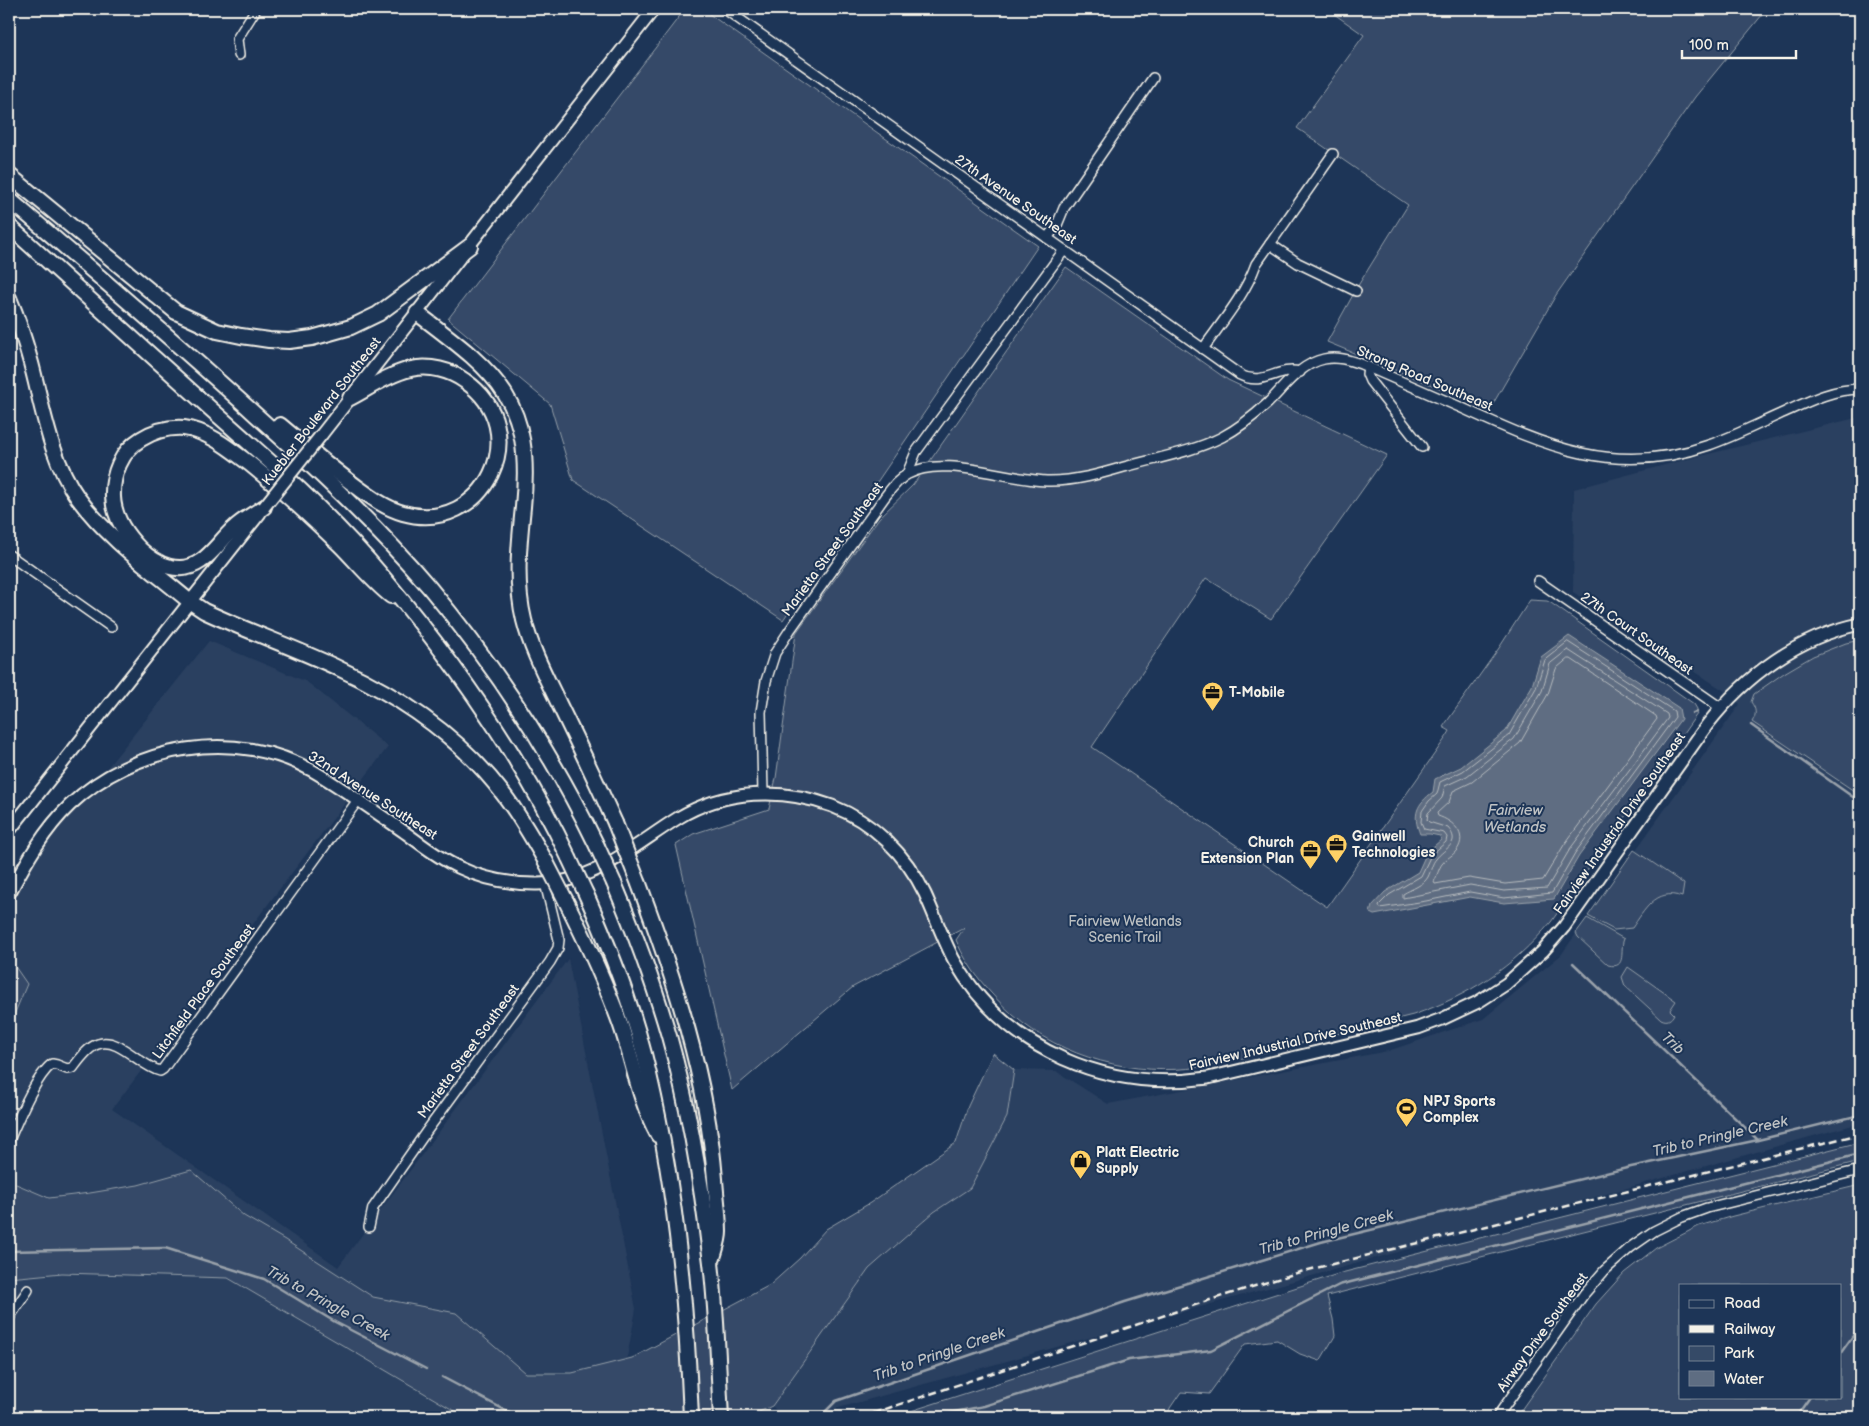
<svg xmlns="http://www.w3.org/2000/svg" width="1869" height="1426" viewBox="0 0 1869 1426" font-family="'Balsamiq Sans',sans-serif">
<style>
.built{fill:#2a4060}
.green{fill:#354a67;stroke:#949ea8;fill-rule:evenodd}
.water{fill:#5e6d82;stroke:#9aa2ab}
.lines{fill:none;stroke-linecap:round;stroke-linejoin:round}
.shore{stroke:#b8bcbf;stroke-width:1}
.stream{stroke:#9aa2ab;stroke-width:2.5}
.minor-casing{stroke:#f4f1e8;stroke-width:12}
.major-casing{stroke:#f4f1e8;stroke-width:15}
.highway-casing{stroke:#f4f1e8;stroke-width:18}
.minor{stroke:#1d3557;stroke-width:9}
.major{stroke:#1d3557;stroke-width:11}
.highway{stroke:#1d3557;stroke-width:14}
.rail{stroke:#f4f1e8;stroke-width:2.5;stroke-dasharray:8 4;stroke-linecap:butt}
.major-bridge-casing{stroke:#f4f1e8;stroke-width:15;stroke-linecap:butt}
.highway-bridge-casing{stroke:#f4f1e8;stroke-width:18;stroke-linecap:butt}
.major-bridge{stroke:#1d3557;stroke-width:11}
.highway-bridge{stroke:#1d3557;stroke-width:14}
.labels{text-anchor:middle;stroke-width:4;stroke-linejoin:round;paint-order:stroke}
.street-label{font-size:14px;fill:#f4f1e8;stroke:#1d3557}
.poi-label{font-size:14px;font-weight:bold;fill:#f4f1e8;stroke:#1d3557;text-anchor:start}
.park-label{font-size:14px;fill:#bbbfc1;stroke:#1d3557}
.water-label{font-size:15px;font-style:italic;fill:#c0c3c4;stroke:#1d3557}
</style>
<rect width="100%" height="100%" fill="#1d3557"/>
<filter id="ink" filterUnits="userSpaceOnUse"><feTurbulence type="fractalNoise" baseFrequency=".02" numOctaves="2"/><feDisplacementMap in="SourceGraphic" scale="10" xChannelSelector="R" yChannelSelector="G"/><feConvolveMatrix kernelMatrix="1 2 1 2 8 2 1 2 1" color-interpolation-filters="sRGB"/></filter>
<g filter="url(#ink)">
<g class="built">
<polygon points="1860,417 1860,1123 806,1417 782,1417 772,1406 869,1269 934,1212 970,1188 1007,1117 1014,1070 1056,1071 1108,1104 1388,1051 1483,1019 1561,955 1740,704 1723,690 1573,592 1574,489 1684,460"/>
<polygon points="209,641 307,682 388,747 112,1109 338,1267 568,959 636,1309 616,1417 9,1417 9,890"/>
</g>
<g class="green">
<polygon points="685,9 702,9 1038,246 783,620 573,480 550,404 448,319"/>
<polygon points="1327,9 1767,9 1695,97 1556,295 1490,409 1327,342 1359,284 1408,205 1297,128 1364,35"/>
<path d="M1066,267L1228,380L1387,455L1271,619L1206,578L1092,747L1327,907L1447,736L1450,731L1443,727L1499,648L1530,600L1547,601L1551,603L1694,704L1697,709V714L1551,922C1512,968 1470,995 1413,1015C1370,1026 1327,1036 1284,1047C1257,1054 1228,1063 1200,1067C1135,1077 1062,1058 1013,1015C990,994 968,969 956,940L964,928L853,987L732,1090L676,845L693,834L769,809L776,778L796,633L879,518L913,485Z"/>
<path d="M1860,640V795L1752,722C1757,714 1756,709 1751,702L1754,694L1784,673L1813,656L1846,643Z"/>
<path d="M1634,850L1684,884L1682,897C1656,887 1644,911 1632,928L1614,930L1588,916Z"/>
<path d="M1587,918L1624,939C1619,949 1628,970 1608,965L1578,937L1576,933Z"/>
<polygon points="9,958 27,984 9,1027"/>
<path d="M1628,967L1676,1001L1670,1010L1674,1014C1671,1020 1667,1022 1661,1019L1625,986L1622,977Z"/>
<polygon points="993,1053 1014,1070 1007,1117 970,1188 934,1212 869,1269 772,1406 748,1417 465,1417 228,1278 62,1273 9,1278 9,1181 49,1198 90,1193 138,1185 191,1170 244,1216 285,1240 373,1297 456,1313 525,1373 572,1373 632,1358 770,1285 800,1258 826,1229 870,1203 956,1143 968,1106"/>
<polygon points="1860,1142 1860,1161 1327,1296 1333,1319 1335,1336 1320,1361 1300,1354 1277,1340 1245,1344 1209,1394 1181,1392 1170,1408 1167,1417 892,1417 1341,1273"/>
<path d="M1860,1185V1417H1516L1596,1304L1624,1273L1656,1248L1699,1226L1733,1216ZM1680,1285H1840V1397H1680Z"/>
</g>
<path class="water" d="M1569,636L1679,708L1681,719L1579,856L1554,899L1504,903L1470,897L1374,915L1370,913L1372,906L1385,892L1418,872L1427,852L1441,840L1440,836L1430,834H1420C1412,814 1417,804 1433,792L1435,779L1461,767L1506,731L1532,686L1541,657Z"/>
<g class="lines">
<g class="shore">
<polygon points="1568,642 1674,711 1675,717 1575,853 1552,893 1504,898 1470,892 1426,901 1380,908 1379,905 1389,895 1421,876 1431,855 1446,842 1447,837 1444,833 1424,829 1421,822 1422,811 1429,801 1437,794 1440,782 1463,771 1509,735 1536,688 1545,660"/>
<path d="M1568,650L1667,714L1668,718L1570,849L1547,888L1504,891L1470,885L1403,898V894C1411,889 1424,885 1428,877C1431,871 1432,863 1436,859C1444,848 1462,844 1448,828L1429,822L1427,820L1428,813L1442,798L1445,786L1467,776L1514,739L1542,691L1550,664Z"/>
<path d="M1568,659H1571L1656,716L1657,719L1564,845L1543,880L1505,884L1469,878L1435,884L1434,882C1437,876 1439,868 1442,864C1446,858 1453,856 1457,850C1468,834 1453,821 1438,816L1437,813L1449,802L1453,791L1472,782L1520,743L1548,694L1556,669Z"/>
</g>
<g class="stream">
<polyline points="1693,713 1697,712"/>
<polyline points="1751,725 1860,802"/>
<polyline points="1573,963 1758,1140"/>
<polyline points="9,1251 165,1248 264,1279 335,1322 426,1369"/>
<polyline points="1840,1354 1860,1326"/>
<polyline points="442,1377 518,1417"/>
<polyline points="813,1417 824,1413 836,1401 1125,1302 1321,1242 1631,1167 1758,1140 1860,1115"/>
<polyline points="930,1417 984,1406 1129,1360 1211,1350 1339,1285 1860,1154"/>
<polyline points="1796,1417 1810,1397"/>
</g>
<defs>
<g id="minor">
<path d="M725,9L1240,375C1264,387 1278,366 1300,372"/>
<polyline points="239,55 237,39 256,9"/>
<polyline points="1047,238 1057,225 1064,208 1153,78"/>
<polyline points="1270,244 1298,263 1356,291"/>
<path d="M1203,349C1222,322 1245,295 1256,264L1333,154"/>
<polyline points="1368,367 1367,374 1370,381 1422,447"/>
<polyline points="907,474 916,452 1064,250"/>
<polyline points="9,555 111,627"/>
<polyline points="1538,581 1721,708"/>
<path d="M763,793L761,712L766,681L775,653L790,630L884,498C891,489 898,479 908,474C943,454 1009,481 1050,481C1076,481 1100,474 1124,467C1157,458 1192,452 1222,437C1239,428 1254,416 1268,403C1284,387 1300,364 1324,359C1337,356 1349,360 1361,364C1395,379 1428,393 1462,408C1545,446 1616,478 1709,445C1735,436 1760,423 1785,412C1809,401 1833,389 1860,389"/>
<path d="M9,1140C18,1120 35,1077 52,1064L57,1065L67,1069L73,1068C79,1060 88,1047 98,1044C118,1036 141,1067 160,1071L163,1069L358,800"/>
<polyline points="369,1227 373,1208 426,1132 550,962 558,948 559,940 545,883"/>
<polyline points="9,1318 28,1290"/>
<polyline points="1497,1417 1584,1294 1605,1270 1631,1247 1654,1231 1682,1217 1707,1208 1860,1170"/>
</g>
<g id="major">
<polyline points="322,434 654,9"/>
<polyline points="9,831 260,513"/>
<path d="M9,894C26,862 44,830 70,805C133,745 236,727 313,771C344,789 374,811 403,831C421,844 438,858 458,867C481,878 509,884 535,884C592,885 633,846 678,818C724,790 781,787 832,806C873,822 906,854 925,894C935,916 943,939 954,960C1006,1051 1107,1092 1208,1078L1418,1028L1442,1019L1478,1002L1506,984L1543,951L1564,927L1707,725C1746,675 1798,637 1860,624"/>
</g>
<g id="highway">
<polyline points="9,175 176,312 217,331 241,336 269,340 289,341 312,338 351,327 378,314 470,246"/>
<path d="M9,199C92,270 175,341 256,415C316,469 376,525 429,587C495,666 552,753 597,846"/>
<path d="M9,226C76,287 144,349 212,410C271,462 332,516 383,577C455,663 521,756 569,858"/>
<path d="M9,298C18,319 25,341 31,363C43,408 50,459 78,498C108,539 151,569 189,601L204,611C249,632 296,648 340,669C403,698 462,739 504,795C520,816 533,839 546,862"/>
<path d="M417,313C496,373 534,399 523,507C519,545 515,583 524,620C531,649 546,677 559,704C578,743 597,783 615,823"/>
<path d="M280,425C305,446 330,467 357,487C371,497 385,508 403,513C484,536 536,430 465,381C450,370 430,365 411,369C389,374 369,388 350,398"/>
<path d="M264,507C254,514 242,520 233,529C222,539 213,553 201,561C180,576 157,565 140,549C126,535 114,518 113,497C112,475 121,451 141,439C154,431 170,427 184,428C209,431 231,450 250,464C282,490 311,517 340,545C357,562 372,581 391,596"/>
<path d="M614,883C635,933 654,984 669,1036C690,1110 702,1187 711,1263C717,1314 718,1366 721,1417"/>
<path d="M639,884C675,980 707,1077 715,1179C716,1197 719,1215 719,1232C719,1241 715,1250 713,1258"/>
<path d="M586,894C609,946 630,999 644,1054C674,1173 686,1295 691,1417"/>
<path d="M566,901C586,941 605,981 620,1023C633,1060 639,1101 658,1135"/>
</g>
</defs>
<use href="#minor" class="minor-casing"/>
<use href="#major" class="major-casing"/>
<use href="#highway" class="highway-casing"/>
<use href="#minor" class="minor"/>
<use href="#major" class="major"/>
<use href="#highway" class="highway"/>
<polyline class="rail" points="862,1417 1210,1300 1300,1272 1860,1134"/>
<defs>
<polyline id="major-bridge" points="264,507 322,434"/>
<g id="highway-bridge">
<polyline points="615,823 639,884"/>
<polyline points="597,846 614,883"/>
<polyline points="569,858 586,894"/>
<polyline points="546,862 566,901"/>
</g>
</defs>
<use href="#major-bridge" class="major-bridge-casing"/>
<use href="#highway-bridge" class="highway-bridge-casing"/>
<use href="#major-bridge" class="major-bridge"/>
<use href="#highway-bridge" class="highway-bridge"/>
</g>
</g>
<defs>
<symbol id="office-pin" viewBox="-11 -11 22 30"><path d="M0 17L-7.5 6A9.5 9.5 0 1 1 7.5 6Z" fill="#ffd166" stroke="#1d3557"/><path d="M-6-3h4V-5.5h4V-3h4V5H-6ZM-1-4.5V-3h2v-1.5ZM-6 0V1H6V0Z" fill="#111"/></symbol>
<symbol id="stadium-pin" viewBox="-11 -11 22 30"><path d="M0 17L-7.5 6A9.5 9.5 0 1 1 7.5 6Z" fill="#ffd166" stroke="#1d3557"/><path d="M0-5a6.5 5 0 1 0 0 10a6.5 5 0 1 0 0-10ZM-3.5-1.8h7v3.6h-7Z" fill="#111"/></symbol>
<symbol id="shop-pin" viewBox="-11 -11 22 30"><path d="M0 17L-7.5 6A9.5 9.5 0 1 1 7.5 6Z" fill="#ffd166" stroke="#1d3557"/><path d="M-5-2.5h2.3a2.7 3.5 0 0 1 5.4 0H5L5.5 6h-11ZM-1.5-2.5h3a1.5 2.3 0 0 0-3 0Z" fill="#111"/></symbol>
</defs>
<g fill-rule="evenodd">
<use href="#office-pin" x="1200" y="680" width="25" height="34"/>
<use href="#office-pin" x="1324" y="832" width="25" height="34"/>
<use href="#office-pin" x="1298" y="838" width="25" height="34"/>
<use href="#stadium-pin" x="1394" y="1096" width="25" height="34"/>
<use href="#shop-pin" x="1068" y="1148" width="25" height="34"/>
</g>
<g class="labels">
<g class="street-label">
<text transform="translate(1016 199) rotate(35)" y="5">27th Avenue Southeast</text>
<text transform="translate(1425 378) rotate(23)" y="5">Strong Road Southeast</text>
<text transform="translate(321 411) rotate(-52)" y="5">Kuebler Boulevard Southeast</text>
<text transform="translate(832 549) rotate(-54)" y="5">Marietta Street Southeast</text>
<text transform="translate(1637 633) rotate(35)" y="5">27th Court Southeast</text>
<text transform="translate(373 795) rotate(33)" y="5">32nd Avenue Southeast</text>
<text transform="translate(1619 823) rotate(-55)" y="5">Fairview Industrial Drive Southeast</text>
<text transform="translate(203 991) rotate(-54)" y="5">Litchfield Place Southeast</text>
<text transform="translate(1295 1041) rotate(-13)" y="5">Fairview Industrial Drive Southeast</text>
<text transform="translate(468 1051) rotate(-54)" y="5">Marietta Street Southeast</text>
<text transform="translate(1542 1332) rotate(-54)" y="5">Airway Drive Southeast</text>
</g>
<g class="poi-label">
<text x="1229" y="697">T-Mobile</text>
<text x="1352" y="841">Gainwell<tspan x="1352" dy="16">Technologies</tspan></text>
<text x="1294" y="847" text-anchor="end">Church<tspan x="1294" dy="16">Extension Plan</tspan></text>
<text x="1423" y="1106">NPJ Sports<tspan x="1423" dy="16">Complex</tspan></text>
<text x="1096" y="1157">Platt Electric<tspan x="1096" dy="16">Supply</tspan></text>
</g>
<g class="park-label">
<text x="1125" y="926">Fairview Wetlands<tspan x="1125" dy="16">Scenic Trail</tspan></text>
</g>
<g class="water-label">
<text x="1515" y="815">Fairview<tspan x="1515" dy="17">Wetlands</tspan></text>
<text transform="translate(1673 1043) rotate(44)" y="5">Trib</text>
<text transform="translate(1720 1136) rotate(-13)" y="5">Trib to Pringle Creek</text>
<text transform="translate(1326 1232) rotate(-15)" y="5">Trib to Pringle Creek</text>
<text transform="translate(328 1303) rotate(29)" y="5">Trib to Pringle Creek</text>
<text transform="translate(939 1354) rotate(-19)" y="5">Trib to Pringle Creek</text>
</g>
</g>
<rect width="1869" height="1426" fill="none" stroke="#1d3557" stroke-width="30"/>
<rect x="15" y="15" width="1839" height="1396" fill="none" stroke="#f4f1e8" stroke-width="2" filter="url(#ink)"/>
<rect x="1679" y="1284" width="162" height="115" fill="#1d3557" stroke="#738091"/>
<rect x="1689" y="1300" width="25" height="8" fill="#1d3557" stroke="#738091"/>
<text x="1724" y="1308" font-size="15" fill="#f4f1e8">Road</text>
<rect x="1689" y="1325" width="25" height="8" fill="#f4f1e8" stroke="#738091"/>
<text x="1724" y="1334" font-size="15" fill="#f4f1e8">Railway</text>
<rect x="1689" y="1346" width="25" height="15" fill="#354a67" stroke="#738091"/>
<text x="1724" y="1358" font-size="15" fill="#f4f1e8">Park</text>
<rect x="1689" y="1371" width="25" height="15" fill="#5e6d82" stroke="#738091"/>
<text x="1724" y="1384" font-size="15" fill="#f4f1e8">Water</text>
<path d="M1682 50v8h114v-8" fill="none" stroke="#f4f1e8" stroke-width="2.5"/>
<text x="1689" y="50" font-size="15" fill="#f4f1e8" stroke="#1d3557" stroke-width="4" paint-order="stroke">100 m</text>
</svg>
